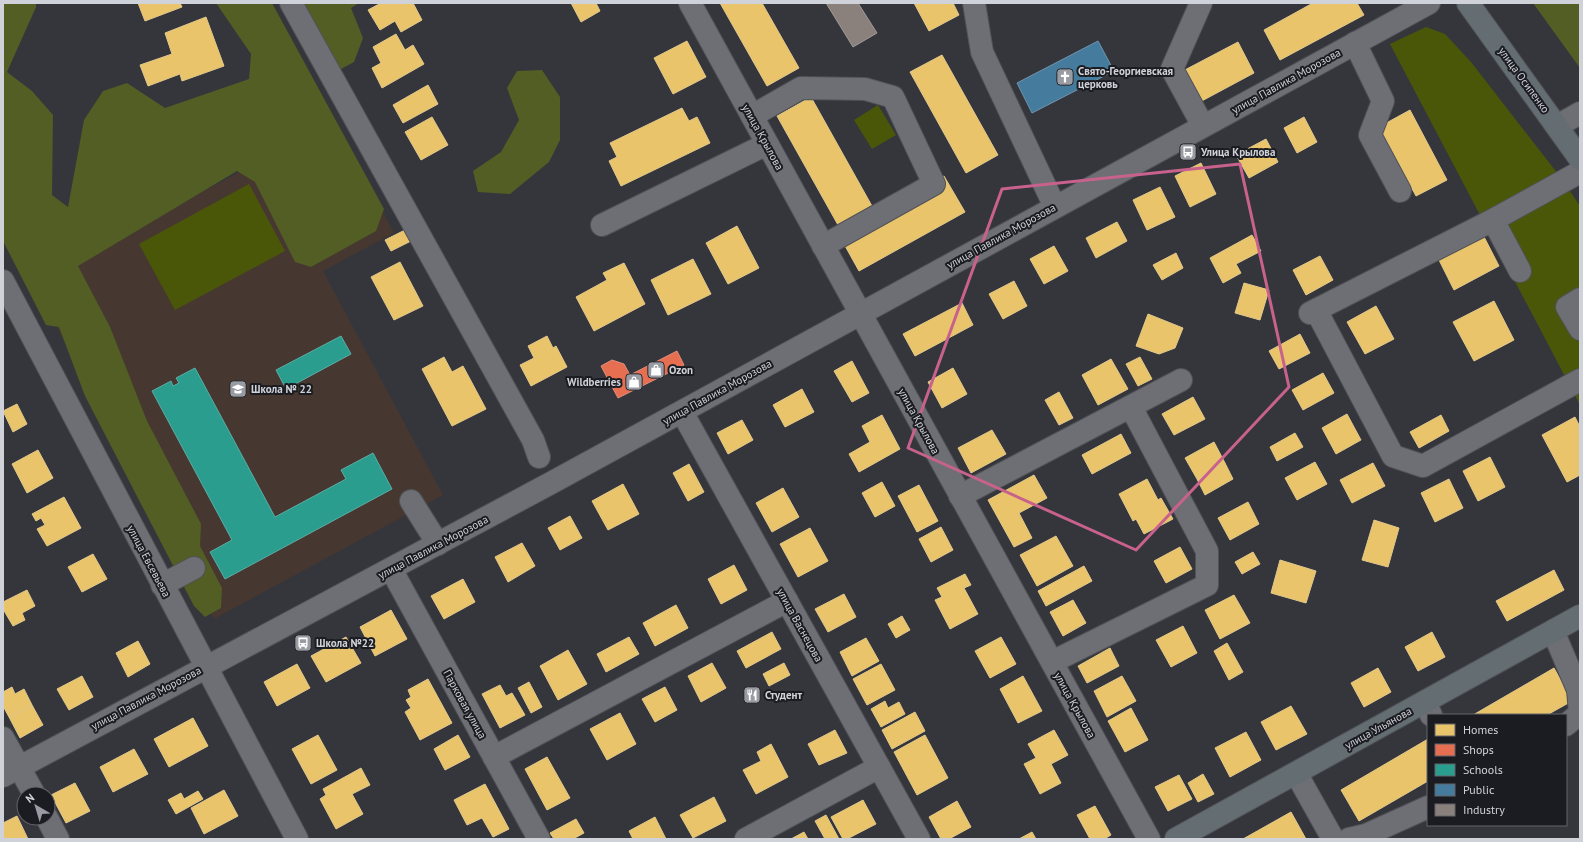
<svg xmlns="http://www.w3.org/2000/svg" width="1583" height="842" viewBox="0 0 1583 842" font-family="'PT Sans',sans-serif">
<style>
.education{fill:#463830}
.green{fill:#4b5708}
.forest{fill:#525e24}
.homes{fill:#e9c46a;stroke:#e2c88b}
.shops{fill:#e76f51;stroke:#e08d7a}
.schools{fill:#2a9d8f;stroke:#5cada5}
.public{fill:#457b9d;stroke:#6f95af}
.industry{fill:#8a817c;stroke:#9f9998}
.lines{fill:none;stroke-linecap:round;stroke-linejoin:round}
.minor-casing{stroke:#505256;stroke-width:24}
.major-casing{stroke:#505256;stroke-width:24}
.minor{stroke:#6e6f74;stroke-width:22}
.major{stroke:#646d72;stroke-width:22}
.marked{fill:none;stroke:#c8628d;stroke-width:3;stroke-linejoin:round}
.labels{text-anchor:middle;stroke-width:4;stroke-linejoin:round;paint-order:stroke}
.poi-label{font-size:11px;font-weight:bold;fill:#d0d2d9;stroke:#1b1c21;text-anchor:start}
.street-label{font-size:11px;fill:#d0d2d9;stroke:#1b1c21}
</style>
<rect width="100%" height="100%" fill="#34363c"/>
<polygon class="education" points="334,121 394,233 323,271 443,495 214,619 33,283"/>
<g class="green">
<polygon points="1426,27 1445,34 1471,62 1561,178 1580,206 1580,405 1390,44"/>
<polygon points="878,105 896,135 872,149 854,120"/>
<polygon points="249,184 285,251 175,310 139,244"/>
</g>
<g class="forest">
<polygon points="3,3 36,3 36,7 7,72 32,91 53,115 52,195 68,207 84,120 103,91 127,83 165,108 249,79 251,54 216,3 272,3 384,209 376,231 311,267 295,262 255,182 237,171 78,266 110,327 147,421 201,524 200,546 222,588 221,608 205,617 194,606 85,396 59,327 46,325 3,241"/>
<polygon points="301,3 359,3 351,8 363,38 354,62 341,69 329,55"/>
<polygon points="1533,3 1580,3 1580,68"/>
<polygon points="542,70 560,97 560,140 549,162 510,194 478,192 473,171 501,152 519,120 507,88 517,71"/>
</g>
<g class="homes">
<polygon points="138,3 180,3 182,7 145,21"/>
<polygon points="381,3 413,3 422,20 401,32 395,21 380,30 368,10"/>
<polygon points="571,3 596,3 600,11 581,22"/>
<polygon points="720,3 762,3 799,68 767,86"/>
<polygon points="914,3 953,3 959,15 929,31"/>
<polygon points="1313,3 1357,3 1364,15 1280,60 1264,30"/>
<polygon points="206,17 224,66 182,81 180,74 148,86 140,65 172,54 165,33"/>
<polygon points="396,34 405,50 413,45 424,64 382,88 372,68 381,63 373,47"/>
<polygon points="687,41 706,77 673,94 654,58"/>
<polygon points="1238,42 1254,73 1198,103 1181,72"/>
<polygon points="942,55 998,155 966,173 910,72"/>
<polygon points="428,85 438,104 403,123 393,105"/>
<polygon points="811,97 872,206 838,225 777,116"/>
<polygon points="682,108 689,121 697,117 710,143 621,186 609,161 617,157 610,143"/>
<polygon points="1410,110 1447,180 1416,196 1379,127"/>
<polygon points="432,117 448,145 421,160 405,132"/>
<polygon points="1304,117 1317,142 1297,153 1284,128"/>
<polygon points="1266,139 1278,162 1249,178 1236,155"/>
<polygon points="1201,163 1216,194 1190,207 1175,176"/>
<polygon points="944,176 965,212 859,271 839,235"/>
<polygon points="1160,187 1175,217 1147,230 1133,200"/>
<polygon points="1117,222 1127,241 1096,258 1086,238"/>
<polygon points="737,226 759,268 728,284 706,243"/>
<polygon points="1480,229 1499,266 1454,290 1435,252"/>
<polygon points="405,230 411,241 391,251 385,240"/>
<polygon points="1252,235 1261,251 1236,264 1241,273 1223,283 1210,258"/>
<polygon points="1054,246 1068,271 1044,284 1030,259"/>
<polygon points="1176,253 1183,268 1162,280 1153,265"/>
<polygon points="1320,256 1333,280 1306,295 1293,270"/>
<polygon points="693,259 711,294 668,315 651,280"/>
<polygon points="400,262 423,306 394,320 371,277"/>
<polygon points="624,263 645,304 594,331 576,297 607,280 603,273"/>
<polygon points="1014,281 1027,306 1003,319 989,294"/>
<polygon points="1244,283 1269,290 1260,320 1235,313"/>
<polygon points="1494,301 1514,340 1474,361 1453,322"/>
<polygon points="962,303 973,325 915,356 903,334"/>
<polygon points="1376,306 1394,339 1365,354 1347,322"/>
<polygon points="1148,314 1183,328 1175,348 1159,354 1136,346"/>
<polygon points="1300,334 1310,353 1279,369 1269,351"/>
<polygon points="547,336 553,348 556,346 567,367 531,386 520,365 534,358 528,346"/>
<polygon points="444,357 452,372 463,366 486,409 452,426 422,369"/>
<polygon points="1140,357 1152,379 1138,386 1126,364"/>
<polygon points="1111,359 1128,389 1098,405 1082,375"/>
<polygon points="852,361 869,393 852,402 834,371"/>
<polygon points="953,368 967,394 942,408 928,382"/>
<polygon points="1323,373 1334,393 1303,410 1292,390"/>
<polygon points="802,389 814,412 785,427 773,405"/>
<polygon points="1059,392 1073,418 1059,425 1045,400"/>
<polygon points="1193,397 1205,419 1174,435 1162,414"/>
<polygon points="17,404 27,424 13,432 3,411"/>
<polygon points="1347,414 1361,440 1336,454 1322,428"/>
<polygon points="882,415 900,449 859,472 849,454 870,442 862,426"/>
<polygon points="1441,415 1449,431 1419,448 1410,432"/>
<polygon points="1575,417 1580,427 1580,475 1567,482 1542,435"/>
<polygon points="742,420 753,440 728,454 717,433"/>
<polygon points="992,430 1006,454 971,473 958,448"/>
<polygon points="1295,433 1303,447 1277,461 1270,447"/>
<polygon points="1121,434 1131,453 1092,474 1082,455"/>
<polygon points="1214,442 1225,463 1197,479 1185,458"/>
<polygon points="38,450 53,478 27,493 12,464"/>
<polygon points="1490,457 1505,487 1478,501 1463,471"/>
<polygon points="1315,462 1327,484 1297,500 1285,478"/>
<polygon points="1225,463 1233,479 1205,495 1197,479"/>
<polygon points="1373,463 1385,486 1352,503 1340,480"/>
<polygon points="689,464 704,492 688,501 673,473"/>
<polygon points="1034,475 1047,498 1019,513 1032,538 1014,547 988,500"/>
<polygon points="1147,479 1158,500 1161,498 1173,519 1144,534 1136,519 1133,521 1119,494"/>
<polygon points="1449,479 1463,508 1435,522 1421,493"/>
<polygon points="882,482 895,506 875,517 862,493"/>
<polygon points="623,484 639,514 608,530 592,501"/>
<polygon points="919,485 938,521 917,532 898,496"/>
<polygon points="783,488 799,517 772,532 756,503"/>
<polygon points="64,497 81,528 47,546 37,529 45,525 41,518 36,521 32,514"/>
<polygon points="1248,502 1259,524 1230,540 1218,518"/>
<polygon points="570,516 582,538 560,550 548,528"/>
<polygon points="1374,520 1399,528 1388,567 1362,560"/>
<polygon points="941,527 953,550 931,562 919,539"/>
<polygon points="810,528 828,561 798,577 780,544"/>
<polygon points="1056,536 1073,566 1037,586 1020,555"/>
<polygon points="522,543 535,566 508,582 495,557"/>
<polygon points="1180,547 1192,569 1166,583 1154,561"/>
<polygon points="1253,552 1260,564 1242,574 1235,562"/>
<polygon points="93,554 107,579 82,592 68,567"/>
<polygon points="1280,560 1316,571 1306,603 1271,593"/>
<polygon points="734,565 747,590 721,604 708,579"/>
<polygon points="1084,566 1092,581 1046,606 1038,591"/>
<polygon points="1554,570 1564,590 1507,621 1496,601"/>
<polygon points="965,574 971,585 964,588 978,614 950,629 935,600 942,597 937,588"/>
<polygon points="463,579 475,602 444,619 431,596"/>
<polygon points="27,590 35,606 22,613 25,620 13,626 3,609 3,602"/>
<polygon points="844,594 856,617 828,632 815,609"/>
<polygon points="1234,595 1250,623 1220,639 1205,610"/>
<polygon points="1073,600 1086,623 1063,636 1050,612"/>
<polygon points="676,605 688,628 655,646 643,623"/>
<polygon points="391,610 407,639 375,656 360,627"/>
<polygon points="902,616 910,630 896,638 888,624"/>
<polygon points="1183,626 1197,653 1171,667 1156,640"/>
<polygon points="772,632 781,649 746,668 737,651"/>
<polygon points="1432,632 1445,657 1418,671 1405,647"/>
<polygon points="346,637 361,663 326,682 311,656"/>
<polygon points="629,637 639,654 606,672 597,654"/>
<polygon points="1001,637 1016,664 990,678 975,651"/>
<polygon points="866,638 879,661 852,676 840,652"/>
<polygon points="138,641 150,664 128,677 116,653"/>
<polygon points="1227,643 1243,672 1229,680 1214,651"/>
<polygon points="1110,648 1119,666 1087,683 1078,666"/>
<polygon points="568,650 587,684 558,700 540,666"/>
<polygon points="712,663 726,688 701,702 688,676"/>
<polygon points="784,663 790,675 769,686 763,674"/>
<polygon points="297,664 310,688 277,706 264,682"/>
<polygon points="881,664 895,690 867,705 853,679"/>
<polygon points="1378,668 1391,692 1364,707 1351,683"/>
<polygon points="1554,668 1572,701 1547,715 1473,715"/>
<polygon points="82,676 93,697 69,710 57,689"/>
<polygon points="1023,676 1042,711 1018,723 1000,689"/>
<polygon points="1122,676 1136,701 1107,717 1094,691"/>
<polygon points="428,679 452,723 420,740 405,712 411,708 406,700 411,697 408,690"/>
<polygon points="529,682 542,707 531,713 518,688"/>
<polygon points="500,685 506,696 512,693 525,715 500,728 482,694"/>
<polygon points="12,687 15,694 24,689 32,705 9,717 3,706 3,692"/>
<polygon points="665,687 677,710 655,722 642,699"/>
<polygon points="885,701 888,708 899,702 905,714 881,727 871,709"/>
<polygon points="32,705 43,725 20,738 9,717"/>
<polygon points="1291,706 1307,734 1276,750 1261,722"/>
<polygon points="1131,708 1148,740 1125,752 1108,721"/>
<polygon points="915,712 925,731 892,749 882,730"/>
<polygon points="620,713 636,744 607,760 590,729"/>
<polygon points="193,718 208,746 169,767 154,739"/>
<polygon points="835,730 847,753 819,765 808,744"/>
<polygon points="1054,730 1068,755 1051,764 1061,783 1040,794 1024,764 1036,758 1028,744"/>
<polygon points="1246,732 1261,760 1230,777 1215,748"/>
<polygon points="318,735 337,770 311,784 292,749"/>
<polygon points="458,735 470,757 445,770 434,749"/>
<polygon points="925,735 948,778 917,795 894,752"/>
<polygon points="1428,739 1428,781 1359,821 1341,790"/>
<polygon points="771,744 788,777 756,794 743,770 761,761 757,752"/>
<polygon points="134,749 148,774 113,792 100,767"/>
<polygon points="547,757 570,798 547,810 525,769"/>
<polygon points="361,768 370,785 352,794 363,814 336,829 320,799 326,795 323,789"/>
<polygon points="1203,774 1214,794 1198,802 1188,783"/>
<polygon points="1179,775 1192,799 1168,811 1155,787"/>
<polygon points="75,783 90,811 66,823 51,795"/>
<polygon points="485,784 509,829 493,837 482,818 467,825 454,800"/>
<polygon points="224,790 238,816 204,834 191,808"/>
<polygon points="198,791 203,799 176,814 168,800 181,793 184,799"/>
<polygon points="714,797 726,821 693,838 680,815"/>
<polygon points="863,800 876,824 847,839 843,839 831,817"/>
<polygon points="957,801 971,827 949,839 941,839 929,817"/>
<polygon points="1095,806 1111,835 1104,839 1090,839 1077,815"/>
<polygon points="1291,812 1306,839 1243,839"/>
<polygon points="826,815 839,839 825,839 815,821"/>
<polygon points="17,816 28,839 3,839 3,823"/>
<polygon points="655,817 666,839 633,839 629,831"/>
<polygon points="576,819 584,833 573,839 554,839 550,833"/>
<polygon points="804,832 808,839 791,839"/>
<polygon points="1032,832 1036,839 1019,839"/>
</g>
<polygon class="shops" points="677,351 684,365 618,398 601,366 612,360 624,364 630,375"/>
<g class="schools">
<polygon points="341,336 351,354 286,389 276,370"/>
<polygon points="195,368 275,517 346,479 341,470 373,453 392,489 225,579 210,552 232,540 152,391 171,381 173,386 179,383 176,378"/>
</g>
<polygon class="public" points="1098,41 1114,71 1032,113 1017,83"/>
<polygon class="industry" points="826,3 858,3 877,33 853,47"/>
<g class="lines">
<defs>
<g id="minor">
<polyline points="291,3 533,440 539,457"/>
<polyline points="690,3 1149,839"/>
<polyline points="974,3 982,52 1055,207"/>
<polyline points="1201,3 1172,69 1203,126"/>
<polyline points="1355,43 1383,101 1370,135 1400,191"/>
<polyline points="752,116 801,88 865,89 893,97 934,184 823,246"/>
<polyline points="1557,126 1580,113"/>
<polyline points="1493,220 1520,271"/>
<polyline points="602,225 767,144"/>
<polyline points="3,281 297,839"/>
<polyline points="1580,299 1567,307 1580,329"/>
<polyline points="1316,310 1393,456 1423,466 1580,380"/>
<polyline points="1310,313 1493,220 1580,172"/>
<polyline points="682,412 919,839"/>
<polyline points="960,496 1181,380"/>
<polyline points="411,501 438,544"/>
<polyline points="391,569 539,839"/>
<polyline points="162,585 194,568"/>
<polyline points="1553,631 1578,690 1580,713 1566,725"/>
<polyline points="1052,662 1207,585 1207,551 1131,407"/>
<polyline points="1425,702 1431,715"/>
<polyline points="3,738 34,794"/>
<polyline points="494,757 787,601"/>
<polyline points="1296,773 1333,839"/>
<polyline points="3,776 551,483 1429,3"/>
<polyline points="47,818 58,839"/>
<polyline points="746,839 879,767"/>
<polyline points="1349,839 1366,835 1428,807"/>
</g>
<g id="major">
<polyline points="1468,3 1580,159"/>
<polyline points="1176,839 1580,616"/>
</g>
</defs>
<use href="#minor" class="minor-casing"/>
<use href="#major" class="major-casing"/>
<use href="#minor" class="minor"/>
<use href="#major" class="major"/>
</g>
<path class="marked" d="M1240,164L1289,387L1136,550L908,448L1002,189Z"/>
<defs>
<symbol id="church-square" viewBox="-11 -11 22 22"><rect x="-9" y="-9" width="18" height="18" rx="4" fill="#999ba2" stroke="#1b1c21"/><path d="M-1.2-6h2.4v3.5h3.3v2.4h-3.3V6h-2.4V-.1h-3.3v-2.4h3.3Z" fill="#fff"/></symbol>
<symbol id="bus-square" viewBox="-11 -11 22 22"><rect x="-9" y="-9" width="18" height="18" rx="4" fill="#999ba2" stroke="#1b1c21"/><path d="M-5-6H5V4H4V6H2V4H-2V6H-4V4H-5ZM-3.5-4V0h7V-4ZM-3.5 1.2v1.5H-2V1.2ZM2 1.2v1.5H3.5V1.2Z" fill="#fff"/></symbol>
<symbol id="shop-square" viewBox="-11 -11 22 22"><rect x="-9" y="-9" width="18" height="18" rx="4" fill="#999ba2" stroke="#1b1c21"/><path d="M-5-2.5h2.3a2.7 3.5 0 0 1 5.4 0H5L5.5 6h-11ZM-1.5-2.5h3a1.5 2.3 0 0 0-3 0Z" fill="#fff"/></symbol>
<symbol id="school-square" viewBox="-11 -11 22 22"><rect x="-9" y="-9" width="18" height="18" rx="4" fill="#999ba2" stroke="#1b1c21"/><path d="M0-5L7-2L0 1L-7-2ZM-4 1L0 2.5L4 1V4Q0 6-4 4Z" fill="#fff"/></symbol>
<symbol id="restaurant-square" viewBox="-11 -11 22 22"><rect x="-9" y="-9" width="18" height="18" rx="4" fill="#999ba2" stroke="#1b1c21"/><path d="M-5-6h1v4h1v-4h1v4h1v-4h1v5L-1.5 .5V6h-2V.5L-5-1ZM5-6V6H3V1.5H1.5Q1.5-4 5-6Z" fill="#fff"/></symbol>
</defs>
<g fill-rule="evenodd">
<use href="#church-square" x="1055" y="67" width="20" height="20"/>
<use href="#bus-square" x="1178" y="142" width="20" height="20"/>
<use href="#shop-square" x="646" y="360" width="20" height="20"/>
<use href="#shop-square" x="624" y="372" width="20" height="20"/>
<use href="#school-square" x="228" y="379" width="20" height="20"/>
<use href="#bus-square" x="293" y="633" width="20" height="20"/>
<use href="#restaurant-square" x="742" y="685" width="20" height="20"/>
</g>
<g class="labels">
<g class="poi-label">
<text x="1078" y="75">Свято-Георгиевская<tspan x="1078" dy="13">церковь</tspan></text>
<text x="1201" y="156">Улица Крылова</text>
<text x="669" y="374">Ozon</text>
<text x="621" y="386" text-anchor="end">Wildberries</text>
<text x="251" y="393">Школа № 22</text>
<text x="316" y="647">Школа №22</text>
<text x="765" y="699">Студент</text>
</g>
<g class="street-label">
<text transform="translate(1524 80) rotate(54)" y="4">улица Осипенко</text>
<text transform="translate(1286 81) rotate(-29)" y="4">улица Павлика Морозова</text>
<text transform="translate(763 137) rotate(61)" y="4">улица Крылова</text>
<text transform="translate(1001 236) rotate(-29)" y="4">улица Павлика Морозова</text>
<text transform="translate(717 392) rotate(-29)" y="4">улица Павлика Морозова</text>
<text transform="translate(919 421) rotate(61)" y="4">улица Крылова</text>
<text transform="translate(433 547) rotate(-28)" y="4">улица Павлика Морозова</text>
<text transform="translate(149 561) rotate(62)" y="4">улица Евсевьева</text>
<text transform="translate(800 625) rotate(61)" y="4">улица Васнецова</text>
<text transform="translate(146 698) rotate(-28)" y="4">улица Павлика Морозова</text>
<text transform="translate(465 704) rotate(61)" y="4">Парковая улица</text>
<text transform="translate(1075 705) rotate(61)" y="4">улица Крылова</text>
<text transform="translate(1378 728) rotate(-29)" y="4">улица Ульянова</text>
</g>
</g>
<rect width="1583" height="842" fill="none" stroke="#d0d2d9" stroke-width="8"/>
<rect x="1427" y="714" width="140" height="112" fill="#1b1c21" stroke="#63656b"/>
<rect x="1435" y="724" width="20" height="12" fill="#e9c46a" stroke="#63656b"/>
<text x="1463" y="734" font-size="12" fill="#d0d2d9">Homes</text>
<rect x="1435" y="744" width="20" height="12" fill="#e76f51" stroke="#63656b"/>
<text x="1463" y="754" font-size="12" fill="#d0d2d9">Shops</text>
<rect x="1435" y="764" width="20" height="12" fill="#2a9d8f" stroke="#63656b"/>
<text x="1463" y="774" font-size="12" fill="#d0d2d9">Schools</text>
<rect x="1435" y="784" width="20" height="12" fill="#457b9d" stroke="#63656b"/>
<text x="1463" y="794" font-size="12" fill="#d0d2d9">Public</text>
<rect x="1435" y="804" width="20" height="12" fill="#8a817c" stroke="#63656b"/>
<text x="1463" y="814" font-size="12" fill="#d0d2d9">Industry</text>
<g transform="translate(36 806) rotate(322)"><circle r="19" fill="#1b1c21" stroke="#63656b"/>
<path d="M0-3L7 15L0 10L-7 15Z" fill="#999ba2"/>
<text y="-6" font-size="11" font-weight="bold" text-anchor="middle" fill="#d0d2d9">N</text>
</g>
</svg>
